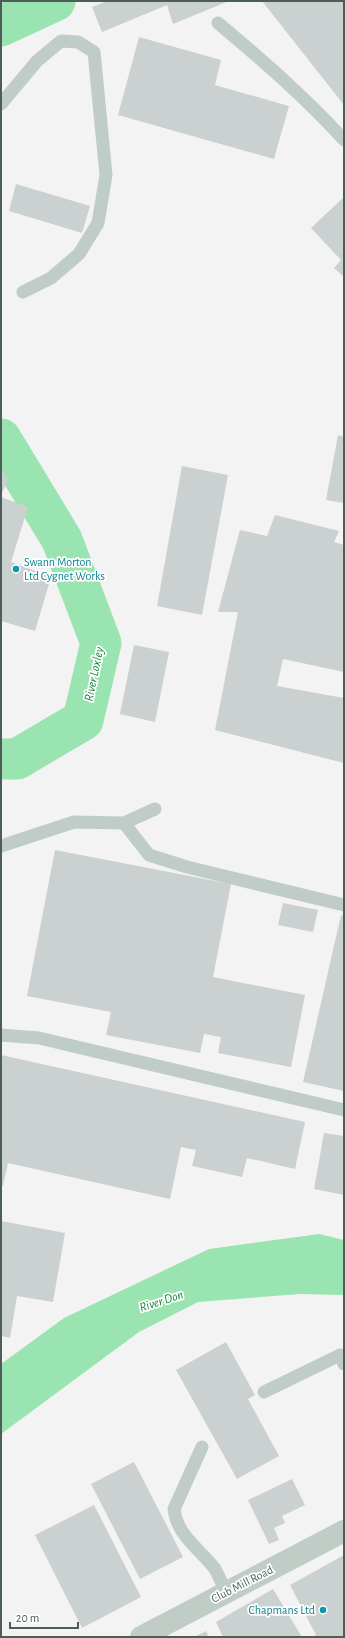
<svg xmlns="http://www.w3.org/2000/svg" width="345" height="1638" viewBox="0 0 345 1638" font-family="'Alegreya Sans',sans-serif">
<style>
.water{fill:#99e4b1}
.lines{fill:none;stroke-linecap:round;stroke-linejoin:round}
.river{stroke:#99e4b1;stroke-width:41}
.building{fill:#cad1d0}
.lane{stroke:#c0cdc7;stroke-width:13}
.street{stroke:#c0cdc7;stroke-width:22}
.culture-dot{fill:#0f9aa8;stroke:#fff;stroke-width:1.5}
.labels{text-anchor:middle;stroke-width:3.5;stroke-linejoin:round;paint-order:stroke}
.culture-label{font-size:12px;fill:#0d838f;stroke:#fff;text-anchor:start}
.street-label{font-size:12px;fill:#4c5e57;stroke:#fff}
.water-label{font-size:13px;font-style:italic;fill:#1a843b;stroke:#fff}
</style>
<rect width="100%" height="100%" fill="#f4f3f4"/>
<polygon class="water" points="319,1234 344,1240 344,1295 300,1294 198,1302 139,1332 1,1434 1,1364 64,1318 209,1249"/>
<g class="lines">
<g class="river">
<polyline points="1,26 55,1"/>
<polyline points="1,439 62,540 101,643 83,720 17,759 1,759"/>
</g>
</g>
<g class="building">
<polygon points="107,1 229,1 173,24 167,5 102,32 92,7"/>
<polygon points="262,1 344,1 344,105"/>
<polygon points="139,37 221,60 215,85 289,106 274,159 118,115"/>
<polygon points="16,184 90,206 82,233 9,211"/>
<polygon points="344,197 344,277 334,268 341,260 311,228"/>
<polygon points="338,435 344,437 344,503 326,500"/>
<polygon points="182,466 228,475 202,615 157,606"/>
<polygon points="1,469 8,480 1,495"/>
<polygon points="1,497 28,507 11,562 51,577 35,631 1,621"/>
<polygon points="275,515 339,531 334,542 344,545 344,672 283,659 277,686 344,698 344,763 215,730 238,612 218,612 240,530 267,536"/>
<polygon points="134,645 169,652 155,722 120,714"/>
<polygon points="55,850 231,884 213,977 305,995 291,1067 218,1053 221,1037 204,1034 200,1053 106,1035 111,1012 27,996"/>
<polygon points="283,903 318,910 313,932 278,925"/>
<polygon points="341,915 344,916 344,1091 303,1082"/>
<polygon points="1,1055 305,1122 295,1169 247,1158 242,1177 192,1166 196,1150 181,1147 170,1199 8,1163 3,1186 1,1186"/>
<polygon points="324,1133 344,1136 344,1195 314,1189"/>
<polygon points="1,1221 65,1233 53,1302 17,1296 10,1338 1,1336"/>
<polygon points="226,1342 255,1395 248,1399 279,1456 237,1479 176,1370"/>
<polygon points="134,1462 183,1557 140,1579 91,1484"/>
<polygon points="292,1479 305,1505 282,1516 285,1523 274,1528 279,1540 269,1544 248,1500"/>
<polygon points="94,1505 141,1597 82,1628 35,1535"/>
<polygon points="344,1555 344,1637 312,1637 316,1635 290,1585"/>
<polygon points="273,1589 302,1637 223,1637 216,1622"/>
<polygon points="206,1631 209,1637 194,1637"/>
</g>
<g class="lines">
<g class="lane">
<path d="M218,23C262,60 305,97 344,140"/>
<polyline points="1,104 37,61 61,41 78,42 94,52 106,175 98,223 79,254 51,278 23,292"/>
<polyline points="124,823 149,855 187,867 344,905"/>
<polyline points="1,846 74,822 124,823 155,809"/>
<polyline points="1,1035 39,1038 344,1110"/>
<polyline points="264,1392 340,1355 344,1364"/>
<path d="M202,1447L174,1509C177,1536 200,1549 215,1569C219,1576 222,1584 226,1591"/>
</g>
<polyline class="street" points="141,1637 344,1531"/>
</g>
<g class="culture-dot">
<circle cx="16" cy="569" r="4"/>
<circle cx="323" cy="1610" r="4"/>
</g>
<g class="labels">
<g class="culture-label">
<text x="24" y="566">Swann Morton<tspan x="24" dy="14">Ltd Cygnet Works</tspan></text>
<text x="315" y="1614" text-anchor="end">Chapmans Ltd</text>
</g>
<g class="street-label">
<text transform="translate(242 1584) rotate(-27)" y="4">Club Mill Road</text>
</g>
<g class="water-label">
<text transform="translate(93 674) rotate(-78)" y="5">River Loxley</text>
<text transform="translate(161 1300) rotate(-18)" y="5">River Don</text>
</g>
</g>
<rect width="345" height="1638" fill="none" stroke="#4c5e57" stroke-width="4"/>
<path d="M10 1622v6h68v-6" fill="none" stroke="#4c5e57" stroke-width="2"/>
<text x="16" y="1622" font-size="12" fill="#4c5e57" stroke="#ffffff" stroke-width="3" paint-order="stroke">20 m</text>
</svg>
